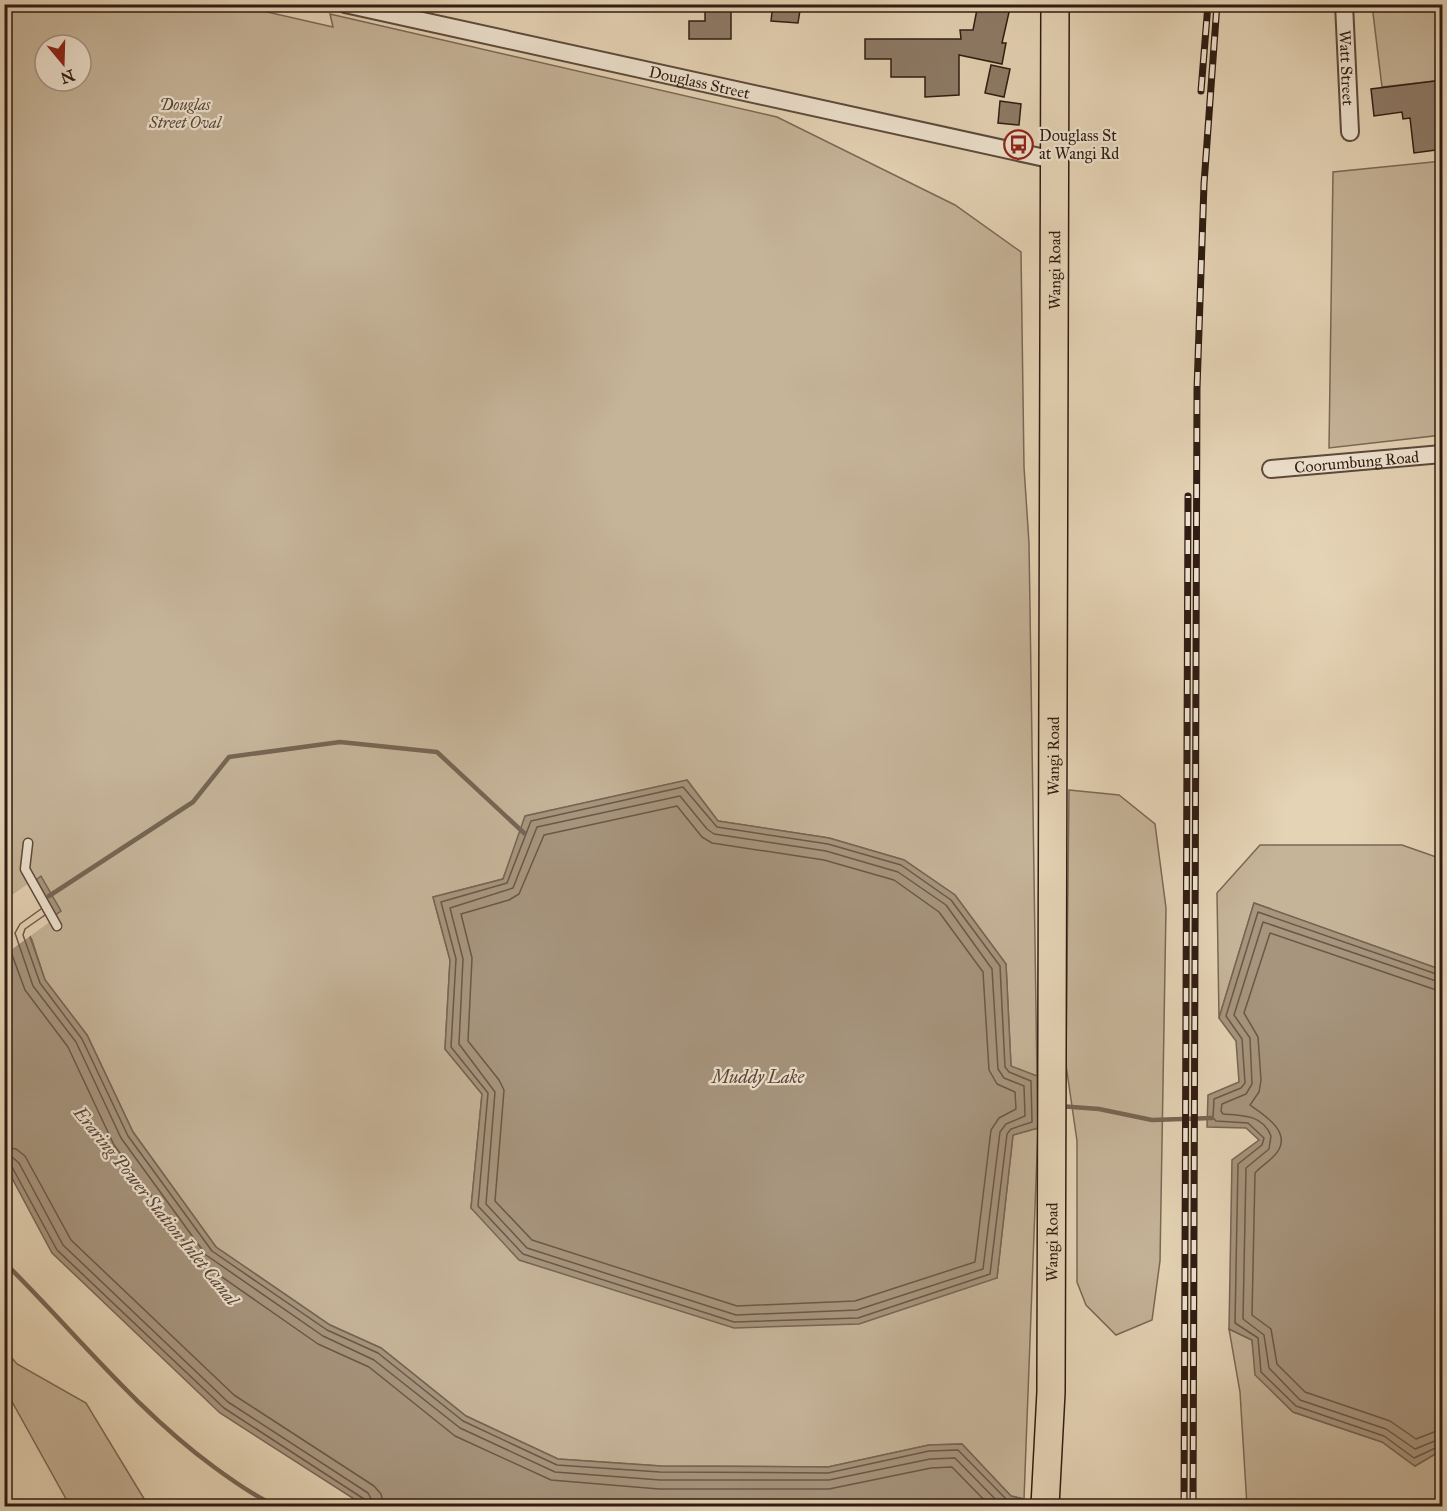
<svg xmlns="http://www.w3.org/2000/svg" width="1447" height="1511" viewBox="0 0 1447 1511" font-family="'IM FELL Great Primer',serif">
<style>
.green{fill:#c6b499;stroke:#7a6856;stroke-width:1.5;fill-rule:evenodd}
.water{fill:#a7957e;stroke:#776553;stroke-width:1.5}
.pier{fill:#e5d3b5}
.lines{fill:none;stroke-linecap:round;stroke-linejoin:round}
.shore{stroke:#6b5848;stroke-width:1.5}
.stream{stroke:#776553;stroke-width:4.5}
.building{fill:#8e7b67;stroke:#2f1c13;stroke-width:1.5}
.service-casing{stroke:#5c4a3c;stroke-width:11}
.minor-casing{stroke:#5c4a3c;stroke-width:20}
.primary-casing{stroke:#2f1c13;stroke-width:30}
.service{stroke:#eee2cf;stroke-width:8}
.minor{stroke:#eee2cf;stroke-width:16}
.primary{stroke:#e5d3b5;stroke-width:27}
.rail-casing{stroke:#2f1c13;stroke-width:7}
.rail{stroke:#eee2cf;stroke-width:4.5;stroke-dasharray:14;stroke-linecap:butt}
.labels{text-anchor:middle;stroke-width:4.5;stroke-linejoin:round;paint-order:stroke}
.street-label{font-size:16px;fill:#2f1c13;stroke:#eee2cf}
.park-label{font-size:16px;font-style:italic;fill:#5c4a3b;stroke:#eee2cf}
.poi-label{font-size:16px;fill:#2f1c13;stroke:#eee2cf;text-anchor:start}
.water-label{font-size:18px;font-style:italic;fill:#594638;stroke:#eee2cf}
</style>
<rect width="100%" height="100%" fill="#e5d3b5"/>
<filter id="stains"><feTurbulence type="fractalNoise" baseFrequency=".00333" numOctaves="4"/><feColorMatrix values="0 0 0 0 .2 0 0 0 0 .09 0 0 0 0 .02 0 0 0 .5 -.17"/></filter>
<radialGradient id="worn" r=".72"><stop offset=".6" stop-color="#630" stop-opacity="0"/><stop offset="1" stop-color="#630" stop-opacity=".3"/></radialGradient>
<g class="green">
<path d="M4,5H237L333,27L330,14L777,117L955,205L1021,252L1024,467L1029,543L1037,1076L1011,1067L1006,964L955,895L904,860L829,838L718,821L687,780L526,816L503,879L433,897L450,960L445,1049L482,1094L471,1208L997,1278L1013,1135L1038,1128L1024,1499L1011,1496L962,1444L929,1445L828,1467L661,1466L558,1459L466,1416L381,1348L330,1325L216,1247L133,1132L87,1035L45,980L32,940L5,891ZM45,45H81V81H45Z"/>
<polygon points="1372,5 1442,5 1442,80 1382,87"/>
<polygon points="1442,161 1442,435 1329,448 1333,172"/>
<polygon points="1069,790 1119,795 1155,824 1166,908 1160,1261 1152,1320 1116,1335 1086,1305 1077,1282 1077,1141 1066,1065"/>
<polygon points="1260,845 1402,845 1442,859 1442,970 1254,903 1219,1018 1217,893"/>
<polygon points="1229,1329 1252,1340 1256,1375 1293,1412 1382,1442 1415,1466 1442,1450 1442,1506 1247,1506 1240,1392"/>
<polygon points="5,1350 17,1364 86,1403 146,1502 142,1506 70,1506 5,1389"/>
</g>
<g class="water">
<polygon points="687,780 718,821 829,838 904,860 955,895 1006,964 1011,1066 1037,1076 1038,1128 1013,1135 997,1278 859,1324 734,1328 519,1260 471,1208 482,1094 445,1049 450,960 433,897 503,879 525,816"/>
<polygon points="41,876 61,911 29,934 45,980 87,1035 133,1132 216,1247 330,1325 381,1348 466,1416 558,1459 661,1466 828,1467 929,1445 962,1444 1011,1496 1024,1499 1036,1506 365,1506 220,1413 52,1253 5,1165 4,891 10,900"/>
<polygon points="1254,903 1442,970 1442,1450 1415,1466 1382,1442 1293,1412 1255,1375 1252,1340 1229,1329 1232,1160 1259,1140 1246,1128 1207,1127 1208,1095 1239,1082 1236,1041 1219,1018"/>
</g>
<polygon class="pier" points="29,883 51,921 4,955 5,900"/>
<g class="lines">
<g class="shore">
<polygon points="683,787 717,827 828,844 901,865 951,900 1000,966 1005,1067 1009,1072 1031,1081 1032,1122 1011,1129 1007,1134 990,1274 858,1318 734,1322 523,1254 478,1206 488,1093 451,1047 456,959 441,902 507,883 531,821"/>
<polygon points="680,796 707,829 714,834 826,851 898,872 946,905 992,969 998,1069 1004,1078 1024,1086 1025,1116 1006,1124 1000,1132 983,1269 857,1310 736,1315 527,1248 486,1204 495,1092 459,1044 463,959 450,908 513,888 537,827"/>
<polygon points="677,806 702,837 712,843 824,860 894,880 939,912 983,972 989,1070 997,1084 1015,1092 1016,1109 999,1118 991,1130 975,1262 855,1301 737,1306 532,1240 495,1201 504,1090 499,1080 468,1041 472,958 461,914 509,900 519,894 544,835"/>
<polyline points="41,909 20,924 15,933 33,986 76,1042 121,1138 206,1255 323,1336 374,1360 460,1428 555,1472 660,1480 829,1480 930,1459 955,1458 1002,1506"/>
<polyline points="45,915 25,929 23,935 40,983 82,1039 128,1136 212,1251 327,1330 378,1353 463,1421 557,1465 660,1472 828,1473 929,1451 958,1450 1008,1501 1025,1506"/>
<polyline points="4,922 8,925 7,941 25,990 68,1047 114,1145 199,1261 318,1344 369,1367 455,1436 551,1480 659,1489 829,1489 931,1468 952,1467 990,1506"/>
<polyline points="1442,976 1258,912 1226,1016 1242,1039 1245,1083 1241,1088 1214,1099 1213,1118 1216,1121 1248,1123 1264,1138 1262,1145 1238,1164 1235,1323 1258,1338 1261,1372 1296,1406 1384,1436 1414,1458 1442,1445"/>
<path d="M1442,983L1263,922L1234,1015L1250,1038L1252,1084L1246,1094L1222,1104L1221,1111L1223,1114C1243,1115 1263,1115 1271,1136L1269,1149L1246,1168L1243,1319L1264,1335L1269,1368L1300,1400L1386,1429L1415,1449L1442,1438"/>
<path d="M1442,992L1270,933L1244,1013L1258,1037L1261,1080L1259,1092L1250,1105C1266,1116 1296,1135 1273,1157C1267,1163 1260,1167 1255,1173L1252,1315L1271,1329L1277,1364L1305,1392L1390,1421L1416,1439L1442,1429"/>
<polyline points="4,1147 16,1149 25,1156 71,1240 234,1395 374,1486 381,1494 384,1506"/>
<polyline points="4,1156 12,1157 19,1163 63,1245 228,1402 368,1493 375,1506"/>
<polyline points="4,1164 12,1167 57,1250 224,1408 364,1499 367,1506"/>
</g>
<g class="stream">
<polyline points="49,896 193,802 229,757 340,742 437,752 524,833"/>
<polyline points="1059,1106 1099,1109 1152,1120 1212,1118"/>
<path d="M4,1262C74,1331 134,1408 214,1467C233,1481 254,1496 276,1506"/>
</g>
</g>
<g class="building">
<polygon points="705,4 731,4 731,39 689,39 689,21 705,21"/>
<polygon points="773,4 801,4 798,23 771,21"/>
<polygon points="978,4 1010,8 1002,43 1006,43 1002,64 959,55 959,95 925,97 925,77 891,77 891,59 865,59 865,39 961,39 960,30 973,30"/>
<polygon points="991,65 1010,69 1004,97 985,93"/>
<polygon points="1443,80 1443,149 1414,153 1410,118 1403,119 1402,112 1374,116 1371,89"/>
<polygon points="1000,101 1021,104 1019,125 998,123"/>
</g>
<g class="lines">
<defs>
<polyline id="service" points="28,843 25,869 57,926"/>
<g id="minor">
<path id="s1" d="M345,4L1054,160"/>
<path id="s2" d="M1344,4L1350,132"/>
<path id="s3" d="M1271,469L1442,454"/>
</g>
<g id="primary">
<path id="s4" d="M1045,1506L1051,1392L1055,4"/>
</g>
</defs>
<use href="#service" class="service-casing"/>
<use href="#minor" class="minor-casing"/>
<use href="#primary" class="primary-casing"/>
<use href="#service" class="service"/>
<use href="#minor" class="minor"/>
<use href="#primary" class="primary"/>
<defs>
<g id="rail">
<polyline points="1201,91 1208,4"/>
<polyline points="1184,1506 1188,496"/>
<polyline points="1193,1506 1197,389 1204,184 1217,4"/>
</g>
</defs>
<use href="#rail" class="rail-casing"/>
<use href="#rail" class="rail"/>
</g>
<defs>
<symbol id="bus-ring" viewBox="-11 -11 22 22"><circle r="9.5" fill="#eee2cf" stroke="#8f2418" stroke-width="1.5"/><path d="M-5-6H5V4H4V6H2V4H-2V6H-4V4H-5ZM-3.5-4V0h7V-4ZM-3.5 1.2v1.5H-2V1.2ZM2 1.2v1.5H3.5V1.2Z" fill="#8f2418"/></symbol>
</defs>
<g fill-rule="evenodd">
<use href="#bus-ring" x="1002" y="128" width="33" height="33"/>
</g>
<g class="labels">
<g class="street-label">
<text dy="6" stroke="none"><textPath href="#s2" startOffset="64">Watt Street</textPath></text>
<text dy="6" stroke="none"><textPath href="#s1" startOffset="363">Douglass Street</textPath></text>
<text dy="6" stroke="none"><textPath href="#s4" startOffset="1236">Wangi Road</textPath></text>
<text dy="6" stroke="none"><textPath href="#s3" startOffset="86">Coorumbung Road</textPath></text>
<text dy="6" stroke="none"><textPath href="#s4" startOffset="750">Wangi Road</textPath></text>
<text dy="6" stroke="none"><textPath href="#s4" startOffset="264">Wangi Road</textPath></text>
</g>
<g class="park-label">
<text x="185" y="110">Douglas<tspan x="185" dy="18">Street Oval</tspan></text>
</g>
<g class="poi-label">
<text x="1039" y="141">Douglass St<tspan x="1039" dy="18">at Wangi Rd</tspan></text>
</g>
<g class="water-label">
<text x="758" y="1083">Muddy Lake</text>
<text transform="translate(156 1206) rotate(51)" y="6">Eraring Power Station Inlet Canal</text>
</g>
</g>
<rect width="1447" height="1511" fill="none" stroke="#e5d3b5" stroke-width="24"/>
<rect x="6" y="6" width="1435" height="1499" fill="none" stroke="#2f1c13" stroke-width="3"/>
<rect x="12" y="12" width="1423" height="1487" fill="none" stroke="#2f1c13" stroke-width="1.5"/>
<g transform="translate(63 63) rotate(161)"><circle r="28" fill="#eee2cf" stroke="#a29384" stroke-width="1.5"/>
<path d="M0-4.5L10 22L0 15L-10 22Z" fill="#8f2418"/>
<text y="-9" font-size="16" font-weight="bold" text-anchor="middle" fill="#2f1c13">N</text>
</g>
<rect width="100%" height="100%" filter="url(#stains)"/>
<rect width="100%" height="100%" fill="url(#worn)"/>
</svg>
